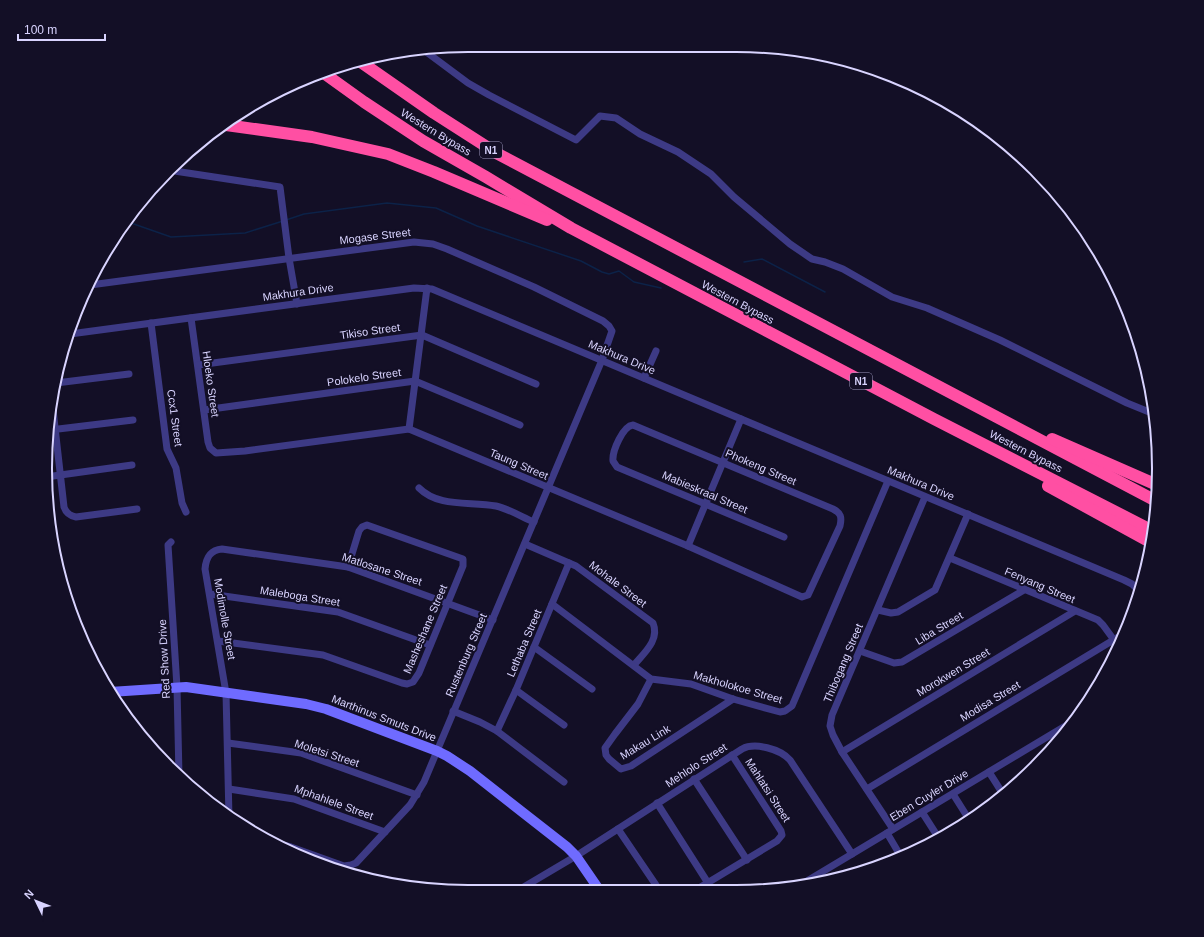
<svg xmlns="http://www.w3.org/2000/svg" width="1204" height="937" viewBox="0 0 1204 937" font-family="Arial,sans-serif">
<style>
.lines{fill:none;stroke-linecap:round;stroke-linejoin:round}
.stream{stroke:#0c2248;stroke-width:1.5}
.street{stroke:#3d3a85;stroke-width:7}
.secondary{stroke:#6f6bff;stroke-width:10}
.highway{stroke:#ff4fa3;stroke-width:12}
.labels{text-anchor:middle;stroke-width:4;stroke-linejoin:round;paint-order:stroke}
.shield{fill:#130f26;stroke:#9e99be;stroke-width:1}
.shield-label{font-size:10px;font-weight:bold;fill:#d9d4ff}
.street-label{font-size:11px;fill:#d9d4ff;stroke:#130f26}
.rim{fill:none;stroke:#d9d4ff;stroke-width:2}
</style>
<rect width="100%" height="100%" fill="#130f26"/>
<g class="lines">
<g class="stream">
<polyline points="286,220 304,214 387,203 436,208 477,226 581,261 602,272 609,274 619,271 634,282 661,288"/>
<polyline points="127,224 131,223 171,237 245,233 283,221"/>
<polyline points="744,262 762,259 825,292"/>
</g>
<g class="street">
<polyline points="425,51 468,83 489,95 576,140 600,116 616,118 640,134 678,152 711,174 734,197 790,244 812,259 825,262 843,269 892,297 927,308 1000,340 1127,403 1154,414"/>
<polyline points="168,170 280,187 289,258 297,304"/>
<polyline points="90,285 414,242 433,244 447,249 534,287 603,321 609,326 612,331 602,360 437,751 424,782 410,805 356,863 351,865 344,866 291,847 275,843"/>
<path d="M191,318L208,442L210,448L216,453L245,451L409,429L688,546L802,597L808,595L840,526C842,517 841,513 833,509L633,425C623,426 612,451 613,461L617,467L784,537"/>
<polyline points="151,323 167,449 176,468 182,503 186,512"/>
<polyline points="70,334 414,288 432,289 1124,580 1132,584 1139,591"/>
<polyline points="198,365 422,335 536,384"/>
<polyline points="644,378 656,351"/>
<polyline points="56,383 129,374"/>
<path d="M53,410L64,507C66,513 70,516 76,517L137,509"/>
<polyline points="204,410 415,381 520,425"/>
<polyline points="409,429 427,288"/>
<polyline points="50,430 133,420"/>
<polyline points="46,477 132,465"/>
<path d="M419,488C439,508 470,501 496,506C509,509 522,517 534,522"/>
<polyline points="171,542 168,545 177,687 179,776"/>
<path d="M525,544L576,566L653,623C660,640 644,653 634,665"/>
<polyline points="688,546 741,419"/>
<polyline points="950,558 1098,620 1103,625 1114,640"/>
<polyline points="210,594 338,612 430,645"/>
<polyline points="552,604 651,679 691,684 733,699 780,712 785,711 792,706 888,481"/>
<polyline points="878,610 891,613 898,612 935,590 968,514"/>
<polyline points="218,641 323,655 402,683 407,684 413,682 419,673 463,566 463,559 367,525 362,527 359,531 348,567"/>
<polyline points="534,647 592,689"/>
<polyline points="860,651 894,663 902,662 1024,590"/>
<polyline points="651,679 638,704 615,734 605,748 606,755 609,759 621,769 631,766 733,699"/>
<polyline points="516,690 564,725"/>
<polyline points="453,711 480,722 497,731 564,782"/>
<polyline points="497,731 516,690 569,563"/>
<polyline points="228,743 301,753 417,795"/>
<polyline points="842,752 1075,611"/>
<polyline points="989,772 1003,794"/>
<polyline points="694,779 747,860"/>
<polyline points="229,789 294,799 385,832"/>
<polyline points="867,789 1125,633"/>
<polyline points="953,794 970,821"/>
<polyline points="657,803 708,883"/>
<polyline points="922,812 938,837"/>
<path d="M229,817L226,693L205,569C206,558 210,550 222,549L348,567L493,620"/>
<polyline points="618,829 658,888"/>
<polyline points="893,829 842,752 833,735 830,726 832,715 925,497"/>
<polyline points="887,833 900,855"/>
<polyline points="394,883 397,884"/>
<polyline points="797,887 1072,722"/>
<path d="M522,888L576,856L742,749C755,742 780,749 790,760L852,854"/>
<polyline points="699,888 777,841 782,835 781,831 732,755"/>
</g>
<polyline class="secondary" points="110,692 186,687 306,704 326,709 437,751 447,756 470,771 567,847 576,856 598,888"/>
<g class="highway">
<polyline points="358,60 434,113 498,154 1156,501"/>
<polyline points="325,74 364,102 423,141 486,177 571,228 934,419 1153,531"/>
<polyline points="226,125 312,137 388,154 434,172 547,220"/>
<polyline points="1052,439 1157,485"/>
<polyline points="1048,486 1152,543"/>
</g>
</g>
<g class="labels">
<g class="shield">
<rect x="480" y="142" width="22" height="16" rx="3"/>
<rect x="850" y="373" width="22" height="16" rx="3"/>
</g>
<g class="shield-label">
<text x="491" y="154">N1</text>
<text x="861" y="385">N1</text>
</g>
<g class="street-label">
<text transform="translate(436 132) rotate(31)" y="4">Western Bypass</text>
<text transform="translate(375 236) rotate(-7)" y="4">Mogase Street</text>
<text transform="translate(298 292) rotate(-8)" y="4">Makhura Drive</text>
<text transform="translate(738 302) rotate(28)" y="4">Western Bypass</text>
<text transform="translate(370 331) rotate(-8)" y="4">Tikiso Street</text>
<text transform="translate(622 357) rotate(23)" y="4">Makhura Drive</text>
<text transform="translate(364 377) rotate(-8)" y="4">Polokelo Street</text>
<text transform="translate(211 384) rotate(82)" y="4">Hloeko Street</text>
<text transform="translate(175 418) rotate(82)" y="4">Ccx1 Street</text>
<text transform="translate(1026 451) rotate(27)" y="4">Western Bypass</text>
<text transform="translate(519 464) rotate(23)" y="4">Taung Street</text>
<text transform="translate(761 467) rotate(23)" y="4">Phokeng Street</text>
<text transform="translate(921 483) rotate(23)" y="4">Makhura Drive</text>
<text transform="translate(705 492) rotate(23)" y="4">Mabieskraal Street</text>
<text transform="translate(382 569) rotate(18)" y="4">Matlosane Street</text>
<text transform="translate(618 584) rotate(37)" y="4">Mohale Street</text>
<text transform="translate(1040 585) rotate(23)" y="4">Fenyang Street</text>
<text transform="translate(300 596) rotate(9)" y="4">Maleboga Street</text>
<text transform="translate(225 619) rotate(80)" y="4">Modimolle Street</text>
<text transform="translate(939 628) rotate(-31)" y="4">Liba Street</text>
<text transform="translate(425 629) rotate(-67)" y="4">Masheshane Street</text>
<text transform="translate(524 643) rotate(-67)" y="4">Lethaba Street</text>
<text transform="translate(466 655) rotate(-67)" y="4">Rustenburg Street</text>
<text transform="translate(164 659) rotate(-93)" y="4">Red Show Drive</text>
<text transform="translate(843 663) rotate(-67)" y="4">Thibogang Street</text>
<text transform="translate(953 672) rotate(-31)" y="4">Morokwen Street</text>
<text transform="translate(738 687) rotate(16)" y="4">Makholokoe Street</text>
<text transform="translate(990 701) rotate(-31)" y="4">Modisa Street</text>
<text transform="translate(384 718) rotate(21)" y="4">Marthinus Smuts Drive</text>
<text transform="translate(645 742) rotate(-31)" y="4">Makau Link</text>
<text transform="translate(327 753) rotate(18)" y="4">Moletsi Street</text>
<text transform="translate(696 765) rotate(-33)" y="4">Mehlolo Street</text>
<text transform="translate(768 790) rotate(57)" y="4">Mahlatsi Street</text>
<text transform="translate(929 795) rotate(-31)" y="4">Eben Cuyler Drive</text>
<text transform="translate(334 802) rotate(20)" y="4">Mphahlele Street</text>
</g>
</g>
<path d="M0 0H1204V937H0ZM468 52H736A416 416 0 0 1 1152 468V469A416 416 0 0 1 736 885H468A416 416 0 0 1 52 469V468A416 416 0 0 1 468 52Z" fill="#130f26" fill-rule="evenodd"/>
<path class="rim" d="M468 52H736A416 416 0 0 1 1152 468V469A416 416 0 0 1 736 885H468A416 416 0 0 1 52 469V468A416 416 0 0 1 468 52Z"/>
<g transform="translate(36 901) rotate(313)" stroke="#130f26" stroke-width="3" paint-order="stroke">
<path d="M0-3L7 15L0 10L-7 15Z" fill="#d9d4ff"/>
<text y="-6" font-size="11" font-weight="bold" text-anchor="middle" fill="#d9d4ff">N</text>
</g>
<path d="M18 34v6h87v-6" fill="none" stroke="#d9d4ff" stroke-width="2"/>
<text x="24" y="34" font-size="12" fill="#d9d4ff" stroke="#130f26" stroke-width="3" paint-order="stroke">100 m</text>
</svg>
